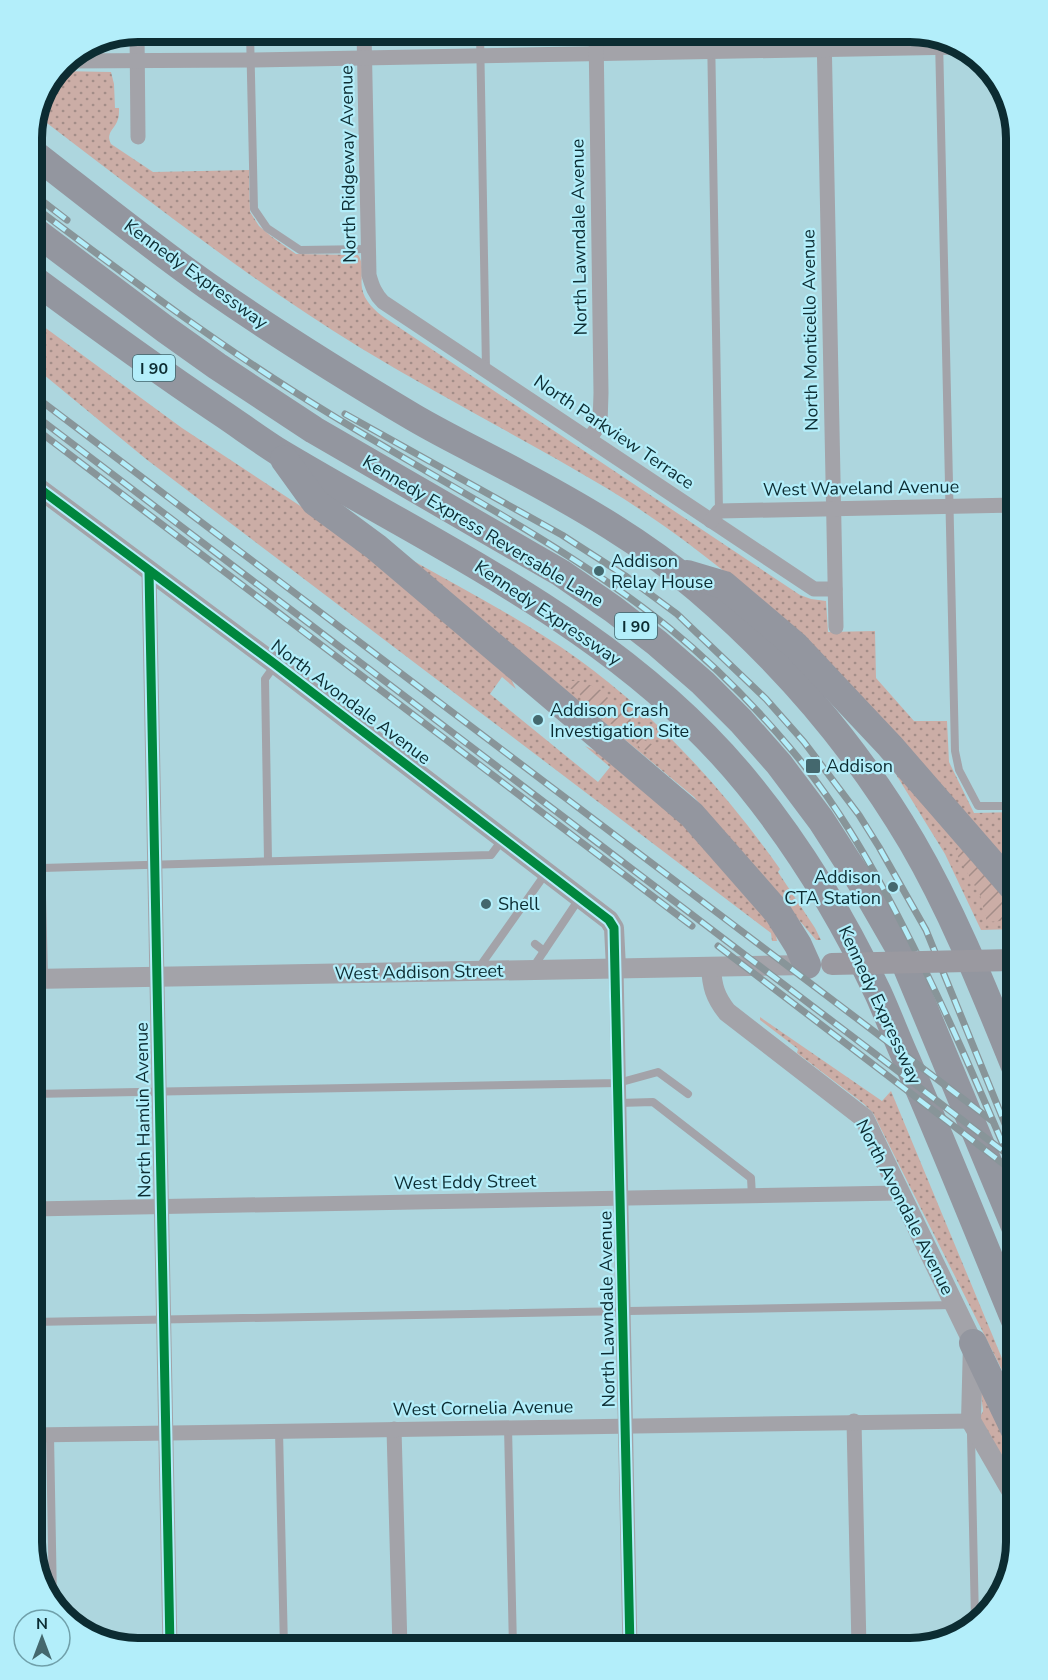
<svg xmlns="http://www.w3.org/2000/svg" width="1048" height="1680" viewBox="0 0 1048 1680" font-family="'Nunito Sans',sans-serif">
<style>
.grass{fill:url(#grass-dots)}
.garden{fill:url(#garden-furrows)}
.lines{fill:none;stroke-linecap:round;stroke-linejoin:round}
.service{stroke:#a3a3a9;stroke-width:8}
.minor{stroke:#a3a3a9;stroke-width:15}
.tertiary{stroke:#a3a3a9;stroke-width:20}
.motorway{stroke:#93969f;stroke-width:28}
.rail-casing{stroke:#889599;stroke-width:7}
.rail{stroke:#b3eefa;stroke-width:4.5;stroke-dasharray:14;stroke-linecap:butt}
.secondary-bridge{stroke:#9a99a0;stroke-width:22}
.cycleway-casing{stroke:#b3eefa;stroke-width:13}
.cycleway{stroke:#00873e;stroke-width:9}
.poi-dot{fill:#44686e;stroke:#b3eefa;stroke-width:2}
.labels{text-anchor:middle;stroke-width:4.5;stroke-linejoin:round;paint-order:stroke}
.shield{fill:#b3eefa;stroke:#3e666e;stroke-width:1.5}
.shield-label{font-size:16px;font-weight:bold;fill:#0c2c32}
.street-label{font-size:18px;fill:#0c2c32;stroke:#b3eefa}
.poi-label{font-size:18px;fill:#0c2c32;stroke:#b3eefa;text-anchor:start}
.rim{fill:none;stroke:#0c2c32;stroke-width:8}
</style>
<defs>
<pattern id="grass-dots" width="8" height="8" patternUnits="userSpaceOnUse" patternTransform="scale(1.5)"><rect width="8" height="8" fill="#cbada6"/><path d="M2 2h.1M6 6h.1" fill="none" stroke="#a38d88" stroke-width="1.8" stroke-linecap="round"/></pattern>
<pattern id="garden-furrows" width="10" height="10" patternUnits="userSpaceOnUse" patternTransform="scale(1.5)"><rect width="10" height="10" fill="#cbada6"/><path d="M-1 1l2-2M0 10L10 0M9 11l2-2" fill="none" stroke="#a38d88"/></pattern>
</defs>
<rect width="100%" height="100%" fill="#add6de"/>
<g class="grass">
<path d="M59,71L111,72L114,84L115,108H119C119,111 119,117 118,119C115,130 105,132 111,144L153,172L249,170L250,212L259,226L272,237L296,254L358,255C365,264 360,278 362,288C364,301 375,311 385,318L800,595L811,599L826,601L828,632L875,631L876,678L914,721H947L949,762L974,813L1016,812C1016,821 1010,829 1010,840C1010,847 1014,851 1016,858C1018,863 1016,872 1016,877L740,584C698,550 654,517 608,489C526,440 441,397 359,347C247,278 143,196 39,117Z"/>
<polygon points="32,318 182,428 346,536 511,679 516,689 502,677 490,694 598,782 610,767 585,746 600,753 698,836 774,926 777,941 772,941 771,933 146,459 32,365"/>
<path d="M401,554C461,588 522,619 578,659C657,716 724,790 780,869L778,872L815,928L821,940H816L694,797Z"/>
<polygon points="892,768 1001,886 1016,913 1016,929 981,930 945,854"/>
<polygon points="760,1017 882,1101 891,1091 1016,1392 1016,1404 1001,1368 873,1113 864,1104 797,1053 798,1049 760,1020"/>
<polygon points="983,1384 1016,1453 1016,1480 980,1423 980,1417 983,1411 980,1385"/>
</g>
<g class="garden">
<polygon points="571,681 581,681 603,691 614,707 634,722 644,740 659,748 657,752 651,752 640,748 628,732 591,714 586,703 578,692 569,688 568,684"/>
<polygon points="958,848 964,849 997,888 1009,910 1001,921 987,922 980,895 956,853"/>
</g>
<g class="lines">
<g class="service">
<polyline points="250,32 254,209 267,228 300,250 369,249"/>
<polyline points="480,32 486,369"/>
<polyline points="711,32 719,511"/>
<polyline points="939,39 955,751 959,770 978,806 1016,806"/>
<polyline points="32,485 44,977"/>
<polyline points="268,861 265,679 275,665"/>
<polyline points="42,868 491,855 503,839"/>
<polyline points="535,944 544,951"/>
<polyline points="478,969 546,873"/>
<polyline points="532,969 579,899"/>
<polyline points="32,1094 618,1083 658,1072 688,1094"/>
<polyline points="619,1103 653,1102 751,1178 752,1196"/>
<polyline points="32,1322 954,1305"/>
<polyline points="508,1427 513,1648"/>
<polyline points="279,1431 284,1648"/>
<polyline points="971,1434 975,1621"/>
<polyline points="50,1435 53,1601"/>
</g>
<g class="minor">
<polyline points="137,32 138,137"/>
<path d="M364,32L369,275C372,286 375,294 383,302L814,589H835"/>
<polyline points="824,32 836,627"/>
<polyline points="65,61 250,60 961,47"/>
<polyline points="589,439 600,424 601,393 596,32"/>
<polyline points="711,521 719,511 1016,505"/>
<polyline points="149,571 170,1648"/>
<polyline points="616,968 630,1648"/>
<polyline points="32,1209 898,1193"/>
<polyline points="854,1421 859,1648"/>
<polyline points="394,1429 400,1648"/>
<polyline points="32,1435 971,1421"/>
</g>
<g class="tertiary">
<polyline points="32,483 275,664 609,920 614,928 616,968"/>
<path d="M711,967C712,986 715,997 727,1012L864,1118L973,1343L971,1421L1016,1499"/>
<polyline points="32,979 807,965"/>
</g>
<g class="motorway">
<path d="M32,152C90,197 148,244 209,287C275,333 344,376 413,417C447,437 483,454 518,473C580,506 644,543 698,589C782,661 856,747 912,842C954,914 985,993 1016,1069"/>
<polyline points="32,229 165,329 217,366 314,430 561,573 613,609 657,643 703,683 741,721 779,764 821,820 864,887 898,946 1016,1229"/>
<path d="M32,278C94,324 156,369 220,412C241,426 261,441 282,454C446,552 625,632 748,784C800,848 843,919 878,993C888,1015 897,1039 907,1061C945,1148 980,1236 1016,1323"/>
<polyline points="284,459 315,502 376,547 692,815 778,913 798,945 807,965"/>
<polyline points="687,574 724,585 796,646 890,746 1016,891"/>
<polyline points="973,1343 1016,1433"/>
</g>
<defs>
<g id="rail">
<polyline points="32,193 67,220"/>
<path d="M32,205C129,278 226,351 330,414C442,483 566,545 668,627C712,663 753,704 790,748C835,801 869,860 901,922C944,1005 980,1090 1016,1175"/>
<polyline points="32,394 991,1120"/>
<polyline points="32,413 1007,1154"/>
<polyline points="345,414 562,535 627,577 677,614 766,699 804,742 859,815 879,847 926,930 1016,1151"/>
<polyline points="32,426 692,926"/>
<polyline points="718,946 1014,1172"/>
</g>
</defs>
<use href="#rail" class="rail-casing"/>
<use href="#rail" class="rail"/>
<polyline class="secondary-bridge" points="832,964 1013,960"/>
<defs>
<g id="cycleway">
<polyline points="32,483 275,664 609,920 614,928 630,1648"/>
<polyline points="149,571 170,1648"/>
</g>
</defs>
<use href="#cycleway" class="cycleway-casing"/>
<use href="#cycleway" class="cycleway"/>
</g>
<g class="poi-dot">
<circle cx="599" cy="571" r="6"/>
<circle cx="538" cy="720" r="6"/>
<rect x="805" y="758" width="16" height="16" rx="3"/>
<circle cx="893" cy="887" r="6"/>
<circle cx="486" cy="904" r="6"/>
</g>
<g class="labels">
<g class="shield">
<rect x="133" y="355" width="42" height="26" rx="4.5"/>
<rect x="615" y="613" width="42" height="26" rx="4.5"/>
</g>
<g class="shield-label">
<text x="154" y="374">I 90</text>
<text x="636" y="632">I 90</text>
</g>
<g class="street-label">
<text transform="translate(348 164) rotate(-91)" y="6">North Ridgeway Avenue</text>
<text transform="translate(579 237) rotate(-91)" y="6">North Lawndale Avenue</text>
<text transform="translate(196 274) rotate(36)" y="6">Kennedy Expressway</text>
<text transform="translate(810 330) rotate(-91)" y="6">North Monticello Avenue</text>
<text transform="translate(614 432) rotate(34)" y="6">North Parkview Terrace</text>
<text transform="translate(861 488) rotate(-1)" y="6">West Waveland Avenue</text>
<text transform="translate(483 531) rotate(31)" y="6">Kennedy Express Reversable Lane</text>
<text transform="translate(548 613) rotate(34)" y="6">Kennedy Expressway</text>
<text transform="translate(351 702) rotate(37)" y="6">North Avondale Avenue</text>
<text transform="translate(419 972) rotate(-1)" y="6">West Addison Street</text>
<text transform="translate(880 1005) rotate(65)" y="6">Kennedy Expressway</text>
<text transform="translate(143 1110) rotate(-91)" y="6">North Hamlin Avenue</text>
<text transform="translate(465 1182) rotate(-1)" y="6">West Eddy Street</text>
<text transform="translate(905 1207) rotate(63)" y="6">North Avondale Avenue</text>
<text transform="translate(607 1309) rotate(-91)" y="6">North Lawndale Avenue</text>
<text transform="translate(483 1408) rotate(-1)" y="6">West Cornelia Avenue</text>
</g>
<g class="poi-label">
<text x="611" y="567">Addison<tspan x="611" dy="21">Relay House</tspan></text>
<text x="550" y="716">Addison Crash<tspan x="550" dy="21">Investigation Site</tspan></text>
<text x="826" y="772">Addison</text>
<text x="881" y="883" text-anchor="end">Addison<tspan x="881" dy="21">CTA Station</tspan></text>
<text x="498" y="910">Shell</text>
</g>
</g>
<path d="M0 0H1048V1680H0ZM138 42H910A96 96 0 0 1 1006 138V1542A96 96 0 0 1 910 1638H138A96 96 0 0 1 42 1542V138A96 96 0 0 1 138 42Z" fill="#b3eefa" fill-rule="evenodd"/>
<path class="rim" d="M138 42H910A96 96 0 0 1 1006 138V1542A96 96 0 0 1 910 1638H138A96 96 0 0 1 42 1542V138A96 96 0 0 1 138 42Z"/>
<g transform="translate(42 1638)"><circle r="28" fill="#b3eefa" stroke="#70a0aa" stroke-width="1.5"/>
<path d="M0-4.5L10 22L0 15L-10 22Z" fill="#44686e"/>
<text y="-9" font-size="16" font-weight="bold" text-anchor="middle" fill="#0c2c32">N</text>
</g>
</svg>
